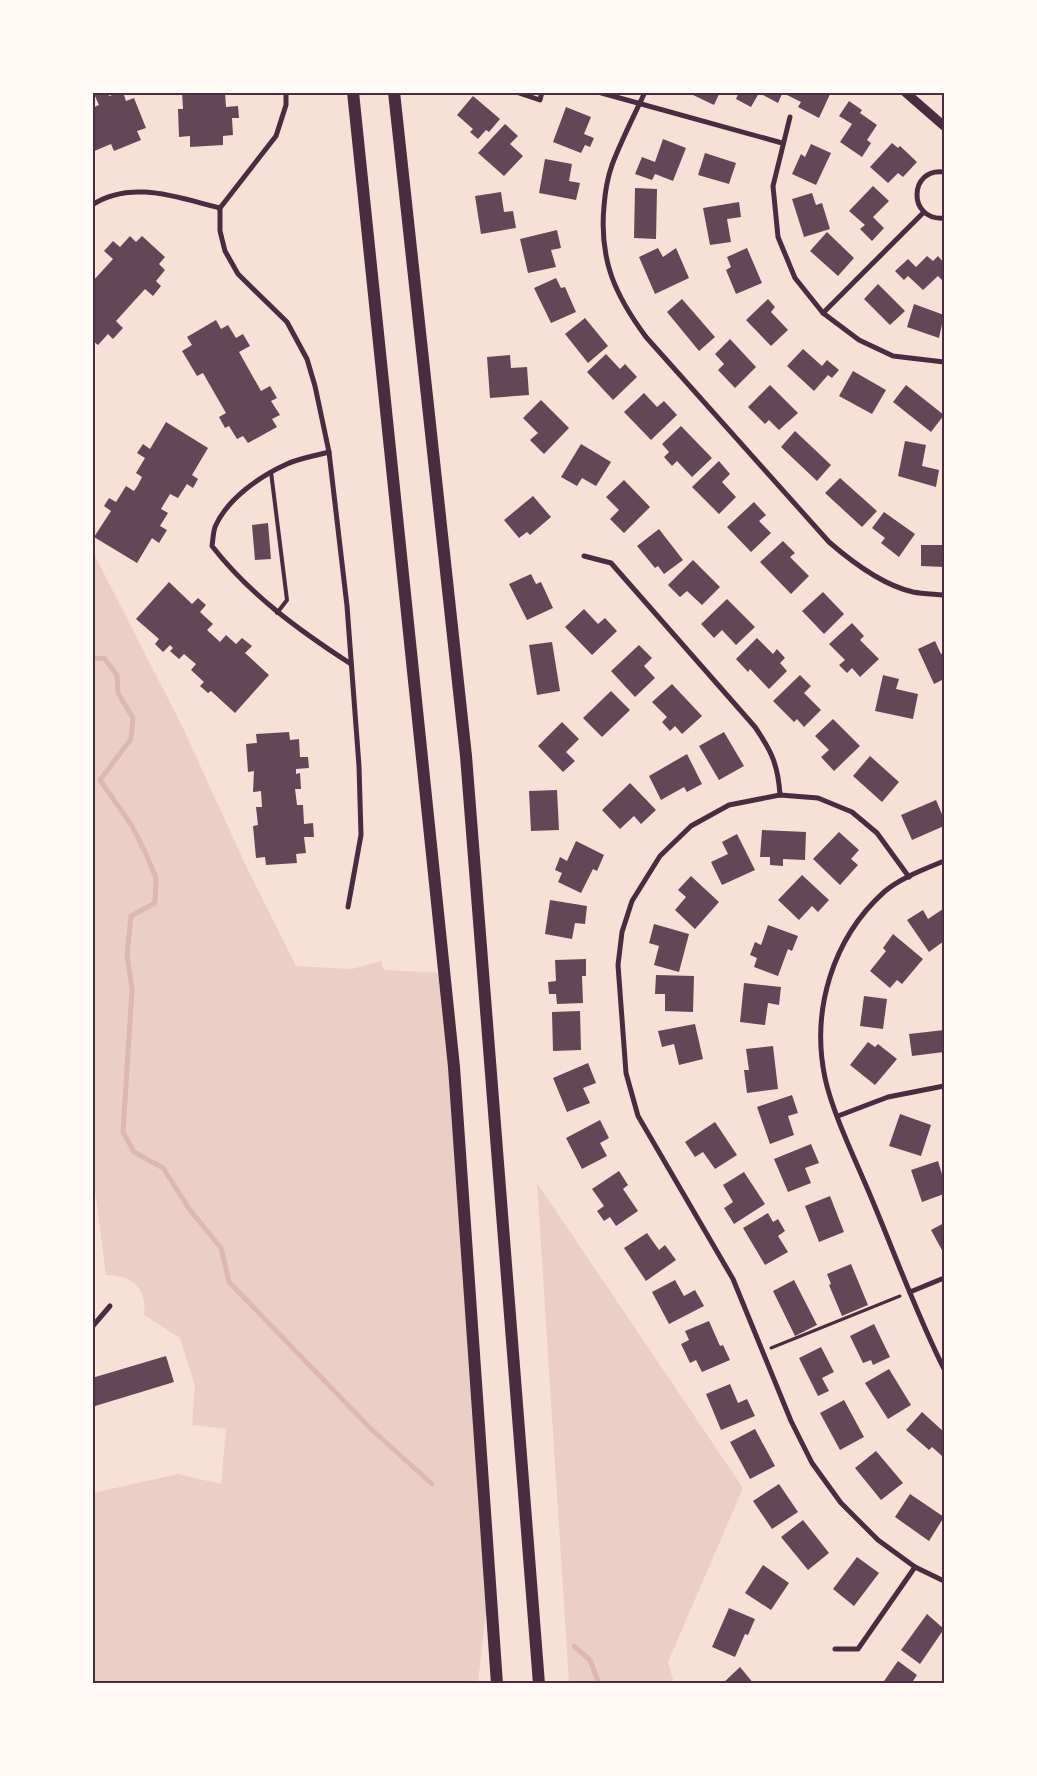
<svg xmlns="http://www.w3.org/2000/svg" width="1037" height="1776" viewBox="0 0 1037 1776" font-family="'Public Sans',sans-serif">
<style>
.green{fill:#ebcfc5}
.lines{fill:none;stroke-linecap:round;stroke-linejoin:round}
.stream{stroke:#dcb8b0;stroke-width:5}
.building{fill:#644757}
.path{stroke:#4a2c40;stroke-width:3}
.service{stroke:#4a2c40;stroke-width:4}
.minor{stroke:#4a2c40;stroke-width:5}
.tertiary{stroke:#4a2c40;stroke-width:9}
.primary{stroke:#4a2c40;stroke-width:12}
.neatline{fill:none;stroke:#4a2c40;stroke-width:2}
</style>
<rect width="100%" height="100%" fill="#f7e1d7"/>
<g class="green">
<path d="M92,550L183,728L247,868L296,966L352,969L381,961L384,970L445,973L489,1583L478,1683H93V1493L178,1474L221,1484L226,1429L192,1425L195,1386L180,1338L144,1315C147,1288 132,1275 106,1275L92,1168Z"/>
<polygon points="537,1183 743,1488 668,1662 674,1683 569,1683"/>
</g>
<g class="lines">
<g class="stream">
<polyline points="92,659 104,658 117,675 118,693 133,718 131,739 100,780 132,826 146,854 156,878 155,903 131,916 127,955 132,989 123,1132 134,1152 163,1168 190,1210 221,1248 229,1282 371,1429 432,1484"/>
<polyline points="574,1646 590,1660 599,1684"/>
</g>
</g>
<g class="building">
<polygon points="99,92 107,92 109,96 123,92 126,101 134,98 146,128 137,131 141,140 114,151 111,144 92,152 92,108 99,105 94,94"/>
<polygon points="182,92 225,92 226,107 238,106 239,118 232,118 233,135 223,136 223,145 190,147 190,136 179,137 178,109 183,109"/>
<polygon points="694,92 720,92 714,105 693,95"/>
<polygon points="739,92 783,92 778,103 759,93 751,107 736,99"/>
<polygon points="789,92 831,92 819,118 798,107 801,102 787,95"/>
<polygon points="473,96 500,119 489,132 486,130 478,139 470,132 473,129 457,115"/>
<polygon points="849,101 862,110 860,113 877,125 867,140 871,143 862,157 840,142 852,124 839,116"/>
<polygon points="566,107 591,117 584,134 594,138 590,147 585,145 581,153 553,142"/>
<polygon points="505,124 518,136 510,144 523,156 504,176 478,153"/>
<polygon points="663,139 686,148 673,181 655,174 652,180 635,174 642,157 655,162"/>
<polygon points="892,143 898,148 900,146 917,162 903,177 898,173 888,183 870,167"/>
<polygon points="811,144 831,153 816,185 792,174 801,154 805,157"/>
<polygon points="705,153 736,163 729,184 698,175"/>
<polygon points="545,159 572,164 569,181 580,183 576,200 539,193"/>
<polygon points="873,186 889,201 873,217 884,228 872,241 860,229 865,225 849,211"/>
<polygon points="635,188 657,189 656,239 634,238"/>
<polygon points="501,192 504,212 513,211 516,228 481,234 475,196"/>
<polygon points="812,193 816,205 822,203 830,229 804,237 792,199"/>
<polygon points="739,202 741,217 727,219 731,242 710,245 703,208"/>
<polygon points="557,230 561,248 551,250 556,267 528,273 520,239"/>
<polygon points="827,232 854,258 838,276 810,251"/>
<polygon points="130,236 136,242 142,236 165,257 159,264 165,270 156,281 161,286 153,296 145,289 116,321 123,328 113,339 108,334 98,345 92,340 92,282 113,259 104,251 113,241 120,247"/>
<polygon points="658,248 663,257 676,248 689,278 655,294 639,257"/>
<polygon points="747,248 762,283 736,294 726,270 731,267 727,257"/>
<polygon points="927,256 933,261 938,256 944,263 943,281 938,276 923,290 908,276 904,280 895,271 908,259 916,267"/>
<polygon points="556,278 561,288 565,287 576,312 551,323 534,288"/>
<polygon points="878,284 905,311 890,325 864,299"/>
<polygon points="682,299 715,337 699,351 667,312"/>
<polygon points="768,299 775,307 771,312 788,330 771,346 746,320"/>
<polygon points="914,304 944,315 939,338 907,327"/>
<polygon points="585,318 608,346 588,363 565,334"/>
<polygon points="216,320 221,329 228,325 236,338 243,334 250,346 239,352 261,391 270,386 277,398 271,401 280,415 272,419 277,427 248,443 243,436 237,439 229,426 225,428 219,417 226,413 215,394 203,373 197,376 182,351 192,345 187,337"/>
<polygon points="730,339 756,367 735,388 718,370 724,364 715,354"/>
<polygon points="803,349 822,366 827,360 839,370 832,378 828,375 814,391 787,366"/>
<polygon points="606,354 620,369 625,364 637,377 613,400 587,372"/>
<polygon points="510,355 511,368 527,367 529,395 490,398 487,357"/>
<polygon points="853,371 886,390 872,414 839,396"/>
<polygon points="770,385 798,413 779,430 769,420 765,424 748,407"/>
<polygon points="906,385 944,415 931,432 893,402"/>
<polygon points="644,393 657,407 664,401 677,415 651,440 624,412"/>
<polygon points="541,400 569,428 544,454 530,440 538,433 523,418"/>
<polygon points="166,422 208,448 192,475 198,479 193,488 187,484 178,498 170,494 161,509 168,513 160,526 167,530 159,543 152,538 137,563 94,537 111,511 104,506 109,498 116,502 126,486 134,491 138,485 142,477 136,473 145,458 137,453 143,444 150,449"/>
<polygon points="681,426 712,458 692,477 677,461 672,466 664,457 669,452 662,444"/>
<polygon points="795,431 831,465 817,481 781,447"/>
<polygon points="905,441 926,445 922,466 939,470 936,487 898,476"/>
<polygon points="581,444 611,462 596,486 582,478 577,486 561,477"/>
<polygon points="719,461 730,474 722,482 736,497 719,514 692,487"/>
<polygon points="840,478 877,511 862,527 825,493"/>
<polygon points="624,480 650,507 624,533 610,519 619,510 606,497"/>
<polygon points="533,496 551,517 530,535 527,532 519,538 504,520"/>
<polygon points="754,502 766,515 759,521 771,533 751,552 727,527"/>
<polygon points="884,512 915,534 899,557 881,543 885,538 872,528"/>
<polygon points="268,523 271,559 255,560 252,525"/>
<polygon points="659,529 683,560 664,574 658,566 655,568 637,546"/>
<polygon points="783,541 795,553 790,557 809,576 791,594 760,562"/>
<polygon points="921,545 944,545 944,567 921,566"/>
<polygon points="693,560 720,587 702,605 687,591 680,597 668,585"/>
<polygon points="531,574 536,584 541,582 553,608 527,620 509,584"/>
<polygon points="169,582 192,604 198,598 206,605 200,612 213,624 207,630 220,642 226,635 236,644 242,638 252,646 245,653 269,675 235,713 211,691 208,693 200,686 204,682 191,670 196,664 191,660 184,654 179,659 170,651 173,648 170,645 163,652 155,644 159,639 136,619"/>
<polygon points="823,592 844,614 824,634 802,611"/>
<polygon points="727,599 755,627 736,645 722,630 714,638 701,624"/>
<polygon points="584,609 598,624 605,618 617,631 592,655 565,627"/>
<polygon points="852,623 864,636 860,640 879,659 860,677 852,668 847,673 839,665 845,660 829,644"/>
<polygon points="757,638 773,654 777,649 785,658 780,663 787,671 769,689 750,669 748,672 736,659"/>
<polygon points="935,641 941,654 944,653 944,679 934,684 918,649"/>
<polygon points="552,642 560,691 537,695 529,645"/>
<polygon points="639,645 652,658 644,666 655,678 635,697 611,671"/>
<polygon points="800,675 811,686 804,693 821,710 804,727 797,719 794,722 773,701"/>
<polygon points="883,675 899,679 896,689 918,694 913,719 875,711"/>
<polygon points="672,684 702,716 682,734 675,726 670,731 662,722 667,717 652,702"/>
<polygon points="611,691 630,710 602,737 583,718"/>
<polygon points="833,719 860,746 834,771 821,757 829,750 815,736"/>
<polygon points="562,722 579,739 566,752 575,761 563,772 538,746"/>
<polygon points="289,732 290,740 299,739 300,757 308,757 309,768 296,769 296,774 300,773 301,789 295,789 297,805 303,805 304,824 313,823 314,837 304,837 306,853 296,854 297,863 266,865 265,857 256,858 253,826 258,825 256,807 262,807 261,791 253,792 254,771 248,772 246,744 257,743 256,734"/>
<polygon points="724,732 744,766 719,780 699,746"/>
<polygon points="687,754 702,784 687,792 684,787 661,800 649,776"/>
<polygon points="870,756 899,782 882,802 853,776"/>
<polygon points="630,783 656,810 641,824 634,816 620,829 602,810"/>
<polygon points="557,790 559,830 531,831 529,791"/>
<polygon points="936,800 944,819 944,826 912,840 901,815"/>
<polygon points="762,830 806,832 805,860 783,859 783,866 770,865 770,857 760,857"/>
<polygon points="839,832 859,850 851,859 858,865 840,885 813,859"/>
<polygon points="737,834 755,870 722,885 711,862 728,854 722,842"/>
<polygon points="576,841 604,855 597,871 593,869 581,893 558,882 562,873 555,870 560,857 567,861"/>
<polygon points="802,875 829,900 818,912 812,906 799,920 778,900"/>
<polygon points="691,876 719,902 695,929 675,910 686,897 678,890"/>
<polygon points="550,900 587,906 585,924 575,923 572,939 545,934"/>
<polygon points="943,909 944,941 929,952 907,920 923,910 928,919"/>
<polygon points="654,924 689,934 679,972 654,965 659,946 649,943"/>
<polygon points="768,925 798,936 792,951 788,949 778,976 754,967 757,958 750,955 755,942 761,945"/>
<polygon points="893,934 923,959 902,984 897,980 890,988 870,971 886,951 883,948"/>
<polygon points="586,959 586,976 582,976 583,1003 557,1004 556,994 549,994 548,982 556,981 555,960"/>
<polygon points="656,975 694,976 693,1012 665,1011 665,994 655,994"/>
<polygon points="744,983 781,987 779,1005 768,1003 765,1025 740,1022"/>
<polygon points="864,996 887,999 883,1029 860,1026"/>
<polygon points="580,1011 581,1050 553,1051 552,1012"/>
<polygon points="695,1024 703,1059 679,1065 674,1044 662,1047 658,1031"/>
<polygon points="944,1030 944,1052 912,1056 909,1034"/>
<polygon points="868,1042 875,1047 878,1044 897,1059 875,1085 850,1065"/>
<polygon points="773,1046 778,1089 747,1093 744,1070 749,1070 746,1049"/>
<polygon points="588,1063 596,1083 583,1088 590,1103 567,1112 553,1078"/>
<polygon points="792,1095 798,1113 788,1116 794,1135 770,1144 757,1107"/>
<polygon points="900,1114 931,1125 921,1156 889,1146"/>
<polygon points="600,1120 609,1138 600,1143 607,1156 582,1169 566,1138"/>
<polygon points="715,1122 737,1155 715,1169 703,1152 695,1157 685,1142"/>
<polygon points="811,1144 819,1163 805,1168 811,1183 788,1192 774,1159"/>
<polygon points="938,1161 944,1181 944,1194 922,1202 911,1170"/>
<polygon points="619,1171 628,1185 623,1189 638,1211 616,1226 610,1217 604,1221 597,1211 604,1206 592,1189"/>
<polygon points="744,1172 765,1204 734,1224 724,1208 733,1202 723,1185"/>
<polygon points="830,1196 844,1232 819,1242 805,1206"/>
<polygon points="768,1213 773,1222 778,1219 785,1231 778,1236 788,1252 765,1265 743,1228"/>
<polygon points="944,1223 944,1251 943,1252 931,1230"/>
<polygon points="647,1233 659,1250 665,1245 676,1260 646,1281 624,1248"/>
<polygon points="851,1264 868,1305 842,1316 829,1285 831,1284 827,1274"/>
<polygon points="675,1280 684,1296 695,1290 704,1306 669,1324 652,1292"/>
<polygon points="794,1280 817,1325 795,1336 773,1291"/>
<polygon points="709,1321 720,1346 723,1345 730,1360 702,1372 696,1360 690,1363 681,1344 689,1340 685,1331"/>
<polygon points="874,1324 890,1357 873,1365 871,1360 863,1363 850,1336"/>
<polygon points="821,1347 834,1372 822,1378 829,1391 818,1396 799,1358"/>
<polygon points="166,1356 174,1382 92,1407 92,1378"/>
<polygon points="889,1369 911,1405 888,1419 865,1383"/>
<polygon points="730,1384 738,1403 747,1399 755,1416 721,1430 706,1394"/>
<polygon points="844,1400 864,1437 840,1450 820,1413"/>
<polygon points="922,1412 944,1432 944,1453 942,1456 932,1447 929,1450 906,1430"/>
<polygon points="755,1429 775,1466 750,1479 730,1442"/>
<polygon points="876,1451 903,1483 881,1500 855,1468"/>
<polygon points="779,1484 798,1512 772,1529 753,1501"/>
<polygon points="910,1494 944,1517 929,1541 895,1517"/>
<polygon points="803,1520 829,1553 808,1570 781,1537"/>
<polygon points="857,1557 879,1573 854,1606 833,1589"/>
<polygon points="763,1565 789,1583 771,1610 745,1593"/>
<polygon points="729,1608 755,1619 748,1635 745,1634 735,1657 712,1647"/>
<polygon points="927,1614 944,1629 920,1664 901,1650"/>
<polygon points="898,1661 917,1675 911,1684 882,1684"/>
<polygon points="740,1667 754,1684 722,1684"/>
</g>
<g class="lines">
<polyline class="path" points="771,1348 900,1296"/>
<polyline class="service" points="271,472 287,600 277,613"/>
<g class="minor">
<polyline points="286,92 286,105 276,136 220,208 220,231 225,251 238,274 287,322 307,359 315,386 329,452 347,606 359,766 361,835 348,907"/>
<polyline points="516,92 540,100 542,92"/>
<polyline points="598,92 782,143"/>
<path d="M645,92C634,116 621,141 612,165C607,179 605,193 604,206C599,260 615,295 646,337L829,542C852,562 882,585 913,592C923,594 934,594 944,595"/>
<polyline points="790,117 773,186 778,237 795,278 823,313 859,340 893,356 944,362"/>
<path d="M944,172C909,167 907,221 944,218"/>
<path d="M92,205C131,179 179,198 220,208"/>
<polyline points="823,313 924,212"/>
<path d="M329,452C315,456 300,458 287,464C260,476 227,499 215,527C213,533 213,540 212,546C250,595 300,631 351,664"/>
<path d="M584,556L611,563L755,727C772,752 778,765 780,795"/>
<path d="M944,861C925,869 900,878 884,892C832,939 811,1011 825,1078C833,1115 858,1165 873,1202C896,1257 917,1315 944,1369"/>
<polyline points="909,877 877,833 852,812 818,798 780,795 729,805 691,826 660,856 632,901 622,932 618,965 626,1073 638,1116 733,1279 791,1421 812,1463 841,1503 878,1540 915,1567 944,1581"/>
<polyline points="838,1116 888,1097 944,1086"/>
<polyline points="910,1292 944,1278"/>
<polyline points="92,1327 110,1306"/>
<polyline points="835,1649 858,1649 915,1567"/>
</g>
<polyline class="tertiary" points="905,92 944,126"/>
<g class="primary">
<polyline points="353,92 454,1067 497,1684"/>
<polyline points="394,92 466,756 539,1684"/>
</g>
</g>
<rect width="1037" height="1776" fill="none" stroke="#fffaf5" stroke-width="188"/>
<rect x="94" y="94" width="849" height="1588" class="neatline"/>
</svg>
